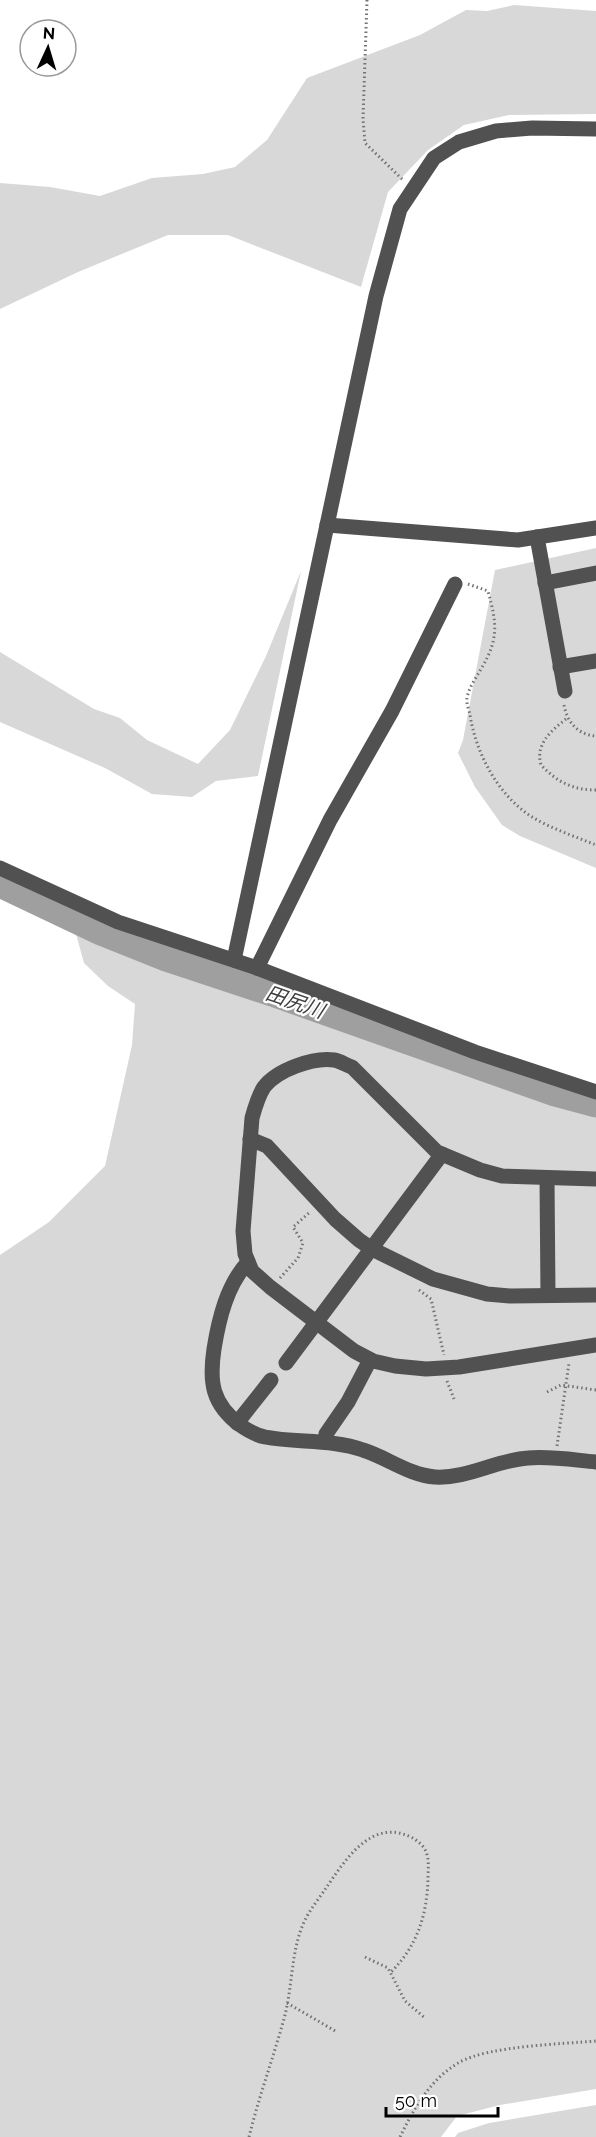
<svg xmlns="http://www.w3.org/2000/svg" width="596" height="2137" viewBox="0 0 596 2137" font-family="Raleway,'Noto Sans JP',sans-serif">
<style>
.green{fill:#d8d8d8}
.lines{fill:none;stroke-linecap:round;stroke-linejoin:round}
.river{stroke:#9f9f9f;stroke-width:27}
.path{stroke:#737373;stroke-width:3;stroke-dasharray:1.5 3;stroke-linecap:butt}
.minor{stroke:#515151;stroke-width:15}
.labels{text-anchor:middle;stroke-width:4.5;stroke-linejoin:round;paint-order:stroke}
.water-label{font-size:20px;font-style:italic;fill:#404040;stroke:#fff}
</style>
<rect width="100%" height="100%" fill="#fff"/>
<g class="green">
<polygon points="514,5 596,11 596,114 509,115 464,125 428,150 388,192 361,287 228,235 168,235 78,272 0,309 0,183 50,187 100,196 152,178 203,174 235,167 267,140 307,78 420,35 466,10 487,11"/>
<polygon points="596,548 596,868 520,836 502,825 475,787 458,753 463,740 495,570"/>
<polygon points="301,571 258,776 216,781 192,797 152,794 105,768 0,722 0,652 94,709 120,718 147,740 198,764 230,730 266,656"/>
<polygon points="70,912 190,961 537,1082 596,1100 596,2089 500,2105 457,2116 441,2137 0,2137 0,1255 49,1222 105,1166 132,1045 135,1004 108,986 84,963"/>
<polygon points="596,2105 596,2137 455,2137 458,2133 489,2123"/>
</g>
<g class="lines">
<polyline class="river" points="0,884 101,932 166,958 275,994 555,1093 596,1104"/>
<g class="path">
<polyline points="367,0 363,119 365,143 403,180"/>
<path d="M468,584L488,591C497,624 499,639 481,669C476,678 469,687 467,698C466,703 469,710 470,715C476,753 497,793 529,815C549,828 574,836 596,845"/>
<path d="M564,705C567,722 578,735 596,736"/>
<path d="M566,719C551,731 535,744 541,765C557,782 573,790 596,790"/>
<polyline points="280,1278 298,1258 303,1243 293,1227 309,1213"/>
<polyline points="419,1290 431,1299 444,1355"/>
<polyline points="447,1381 454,1399"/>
<polyline points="547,1392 561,1385 596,1390"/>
<polyline points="557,1446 569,1363"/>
<polyline points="365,1957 388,1968 405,2001 425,2018"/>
<polyline points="287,2003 337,2032"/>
<path d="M249,2137C259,2096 274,2056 285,2015C293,1983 291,1947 306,1918C312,1907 320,1897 326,1888C344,1862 369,1821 406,1835C412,1837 420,1842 424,1848C430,1857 428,1868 428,1879C427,1915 417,1947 390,1973"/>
<path d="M400,2137C414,2108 431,2078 460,2062C489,2046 561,2044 596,2041"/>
</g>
<g class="minor">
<polyline points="327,525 518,540 596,528"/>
<polyline points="537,537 565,691"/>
<polyline points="545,583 596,573"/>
<polyline points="560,667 596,661"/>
<polyline points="0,868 118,922 257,968 475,1052 596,1092"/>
<polyline points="234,960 376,296 400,209 434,158 459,142 496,131 532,128 596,129"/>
<polyline points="257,968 330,820 392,711 455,584"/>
<polyline points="250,1139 267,1146 335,1219 359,1240 372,1249 433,1279 487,1294 510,1296 596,1295"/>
<polyline points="547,1178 548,1295"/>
<path d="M596,1179L502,1176L480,1170L437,1152L352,1067C346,1065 340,1061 334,1060C313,1057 277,1070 264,1087C258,1096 255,1107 252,1118L243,1231L245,1254L252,1271L270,1287L354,1351L373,1361L395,1366L426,1369L459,1367L596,1345"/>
<path d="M248,1262C227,1285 219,1318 214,1349C209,1382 212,1404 240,1425C247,1430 256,1435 265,1437C297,1443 332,1439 363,1450C388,1458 409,1475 435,1477C467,1479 496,1460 528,1458C550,1456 574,1460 596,1462"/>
<polyline points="286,1363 442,1154"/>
<polyline points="237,1423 271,1380"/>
<polyline points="325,1442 326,1434 348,1402 370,1360"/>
</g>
</g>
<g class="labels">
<g class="water-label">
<text transform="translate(295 1002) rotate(19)" y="7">田尻川</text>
</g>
</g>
<g transform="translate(48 48) rotate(4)"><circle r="28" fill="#ffffff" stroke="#999999" stroke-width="1.5"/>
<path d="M0-4.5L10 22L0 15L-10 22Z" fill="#000000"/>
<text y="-9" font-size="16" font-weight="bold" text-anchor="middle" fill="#000000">N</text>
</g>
<path d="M386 2107v9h112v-9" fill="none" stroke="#000000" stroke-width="3"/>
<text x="395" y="2107" font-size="18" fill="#000000" stroke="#ffffff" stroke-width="4.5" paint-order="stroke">50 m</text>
</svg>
